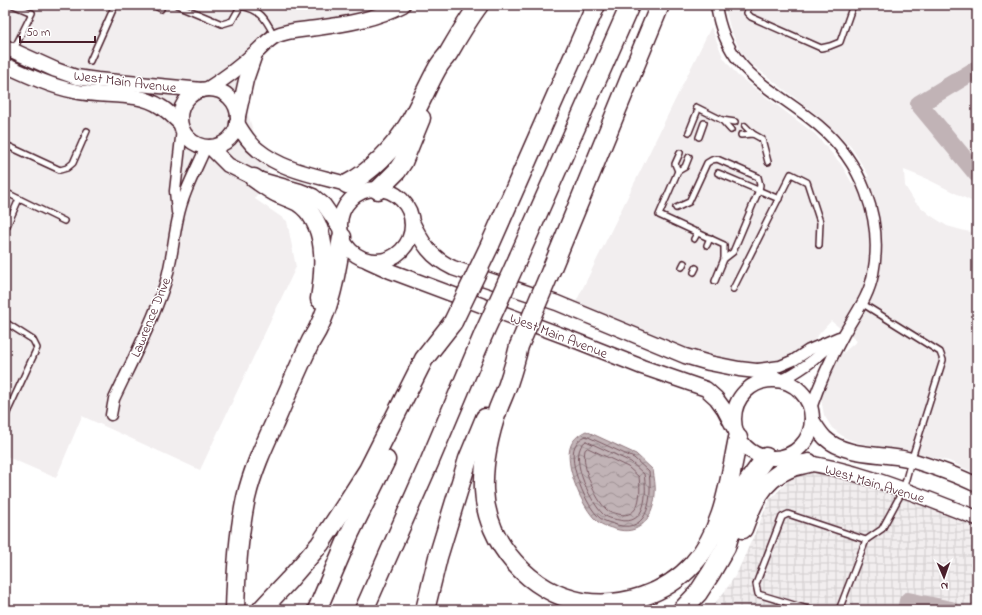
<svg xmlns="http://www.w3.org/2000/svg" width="982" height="615" viewBox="0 0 982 615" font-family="'Indie Flower',sans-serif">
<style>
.built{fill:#f2eeef}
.industrial{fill:url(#industrial-grid)}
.water{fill:url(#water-waves);stroke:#91787e}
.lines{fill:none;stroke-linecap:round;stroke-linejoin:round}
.shore{stroke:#7a5a63;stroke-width:1}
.river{stroke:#c1b3b6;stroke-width:18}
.lane-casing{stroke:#4a1f2b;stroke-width:8}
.street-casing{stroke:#4a1f2b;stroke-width:13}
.secondary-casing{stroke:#4a1f2b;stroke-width:17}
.highway-casing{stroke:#4a1f2b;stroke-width:21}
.lane{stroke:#fff;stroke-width:5}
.street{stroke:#fff;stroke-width:10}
.secondary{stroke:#fff;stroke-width:14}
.highway{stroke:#fff;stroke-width:18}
.highway-bridge-casing{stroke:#4a1f2b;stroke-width:21;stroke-linecap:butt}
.highway-bridge{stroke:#fff;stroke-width:18}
.labels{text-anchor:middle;stroke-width:3;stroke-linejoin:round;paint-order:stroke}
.street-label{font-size:14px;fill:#4a1f2b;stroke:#fff}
</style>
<defs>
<pattern id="industrial-grid" width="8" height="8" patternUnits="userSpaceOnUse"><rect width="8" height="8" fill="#f2eeef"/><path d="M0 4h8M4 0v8" fill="none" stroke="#d1cccd"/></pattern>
<pattern id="water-waves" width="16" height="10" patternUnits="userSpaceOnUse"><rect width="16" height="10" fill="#c1b3b6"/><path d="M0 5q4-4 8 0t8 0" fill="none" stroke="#9f9194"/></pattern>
</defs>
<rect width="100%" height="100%" fill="#fff"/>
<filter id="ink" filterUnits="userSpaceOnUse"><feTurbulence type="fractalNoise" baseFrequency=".025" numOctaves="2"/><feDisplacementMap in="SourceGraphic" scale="8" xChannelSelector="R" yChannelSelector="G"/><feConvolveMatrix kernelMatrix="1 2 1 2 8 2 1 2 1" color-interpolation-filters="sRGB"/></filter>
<g filter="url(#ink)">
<g class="built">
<polygon points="5,5 403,5 299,30 256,53 246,107 254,134 272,160 255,199 287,221 296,267 200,470 82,416 56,478 5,456"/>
<polygon points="724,5 977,5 977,204 927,179 904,170 905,186 915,202 930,215 947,226 965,231 977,233 977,474 949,461 859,443 845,438 832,428 824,415 821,399 827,378 838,357 857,341 831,321 809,345 789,358 773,362 749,362 724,359 700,352 666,340 576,302 711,27 723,57 737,75 815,134 841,164 852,183 869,176 851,147 837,133 816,114 750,63 741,52 731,31"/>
</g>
<polygon class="industrial" points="800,470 830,475 870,486 939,510 977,525 977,610 709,610 725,591 737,573 770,499"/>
<path class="water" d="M586,431L636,454L653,470C654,477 656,486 655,494C654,514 642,535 619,530C611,528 603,526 597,521C582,508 563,463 571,445C574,438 580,434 586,431Z"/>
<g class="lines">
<g class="shore">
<path d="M586,436L634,458L649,472C652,494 651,534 617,525C611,523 605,522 600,518C587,508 567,462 575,446C577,441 581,438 586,436Z"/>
<path d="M586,441L631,462L644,474C647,492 647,527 619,520C613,519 606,518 602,513C590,501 566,453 586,441Z"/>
<path d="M588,448L628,467L639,477C641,492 641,520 618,514C615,513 610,512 607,510C595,499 581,466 585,450Z"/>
</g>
<g class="river">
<polyline points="977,69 919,104 977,174"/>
<polyline points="906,610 908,601 951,610"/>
</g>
<defs>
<g id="lane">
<polyline points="13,5 32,13 14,49"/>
<polyline points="153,5 161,9"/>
<polyline points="177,5 222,24 232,21 241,5"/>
<polyline points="749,5 747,13 751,17 821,48 830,46 840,42 853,5"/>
<path d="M241,6C261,10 265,18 274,35"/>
<polyline points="90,61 115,5"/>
<polyline points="696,107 722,120 731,130"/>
<polyline points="722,120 735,122"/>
<polyline points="745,126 753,134"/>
<polyline points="689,132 697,112"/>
<polyline points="741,135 753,134 762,139 768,162"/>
<polyline points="699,137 704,123"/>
<polyline points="6,145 60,170 67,168 73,163 87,131"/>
<polyline points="689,157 685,167 678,171 659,215 724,245 724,259 715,281"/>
<polyline points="678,171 675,164 680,153"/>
<polyline points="718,173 779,199"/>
<polyline points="5,192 64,221"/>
<polyline points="676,208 689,202 707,163 712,160 717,159 758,177 760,185 759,190 733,252 724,259"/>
<polyline points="5,225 7,226 19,199"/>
<polyline points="694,239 698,232"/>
<polyline points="707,245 710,238"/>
<polyline points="682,267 684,263"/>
<polyline points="694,272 696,268"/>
<polyline points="733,289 791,174 807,182 820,222 819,245"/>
<polyline points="5,322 33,340 37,348 5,417"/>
<polyline points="811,610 758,594 756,584 782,517 788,514 866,540"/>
<polyline points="839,610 866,540 882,529 903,490 911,461 943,360 940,352 863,304"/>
</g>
<g id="street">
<path d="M716,5C726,74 771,86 818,125C861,161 884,219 873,274C869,297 855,314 844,334C831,358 820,382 811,408"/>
<polyline points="177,212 175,191 182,129"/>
<polyline points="758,369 780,366 794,360 809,350 839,337"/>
<path d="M781,380C801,371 817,358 833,343"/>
<path d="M111,415L114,399C132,361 152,323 165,284C172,262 173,240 178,218C183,193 196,170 206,147"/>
</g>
<g id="secondary">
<polyline points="5,47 56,70 76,77 97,80 202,90"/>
<path d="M5,65C27,75 50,86 74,91C102,98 136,90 161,107C168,111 174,118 180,123"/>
<path d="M208,89C224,79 240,67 254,54C262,48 266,41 275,36C288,30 303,30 317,28C347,24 376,19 403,5"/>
<circle cx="209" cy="118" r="29"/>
<polyline points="238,116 246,80 255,54"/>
<path d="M237,123C243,133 249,143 258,150C286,173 322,176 356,187"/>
<polyline points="210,147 228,165 254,178 300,191 313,196 324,205 340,228"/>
<circle cx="376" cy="225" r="36"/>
<path d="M412,222C423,244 430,257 453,268L557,303L685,356L709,363L739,369L765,372L778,380"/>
<polyline points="368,261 390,271 569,338 642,367 706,389 716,398 724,409 734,428"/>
<circle cx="773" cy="419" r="39"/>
<path d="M812,420C816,426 820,433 825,438C845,457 882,453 907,459C931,466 955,474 977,485"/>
<path d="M799,462C858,469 922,497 977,518"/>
</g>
<g id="highway">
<path d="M254,178C261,183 268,188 275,192C282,196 291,198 298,202C329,222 325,268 320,299"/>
<path d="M347,184C370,173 394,148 408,125C419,107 427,87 437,69C440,63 444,59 448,54C458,37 467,21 479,5"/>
<polyline points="378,190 397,171 403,162 421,118"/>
<polyline points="490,245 596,5"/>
<polyline points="519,256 630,5"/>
<polyline points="552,268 660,5"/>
<path d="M519,346C516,359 512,372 508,384C505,393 501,401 498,409C489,435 483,462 484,490C486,543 530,593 583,602C622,608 666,594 693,564C724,530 729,481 738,438"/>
<path d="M743,529C752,504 762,480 788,469C794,466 802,465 809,463"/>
<path d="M235,610C236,572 238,535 246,498C252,472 263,448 274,424C286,396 298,368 311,341C331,310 336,273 342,237"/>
<polyline points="261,610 289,580 320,544 345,506 368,470 424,359 453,322"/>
<polyline points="317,610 350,533 386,460"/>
<polyline points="364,610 429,463 484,333"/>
<polyline points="425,610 438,557 468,459 485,418"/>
<polyline points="682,610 698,593 711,573 726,547 744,487 766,457"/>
</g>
</defs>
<use href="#lane" class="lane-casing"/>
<use href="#street" class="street-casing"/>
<use href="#secondary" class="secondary-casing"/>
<use href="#highway" class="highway-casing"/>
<use href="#lane" class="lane"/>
<use href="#street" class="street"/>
<use href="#secondary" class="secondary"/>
<use href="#highway" class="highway"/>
<defs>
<g id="highway-bridge">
<polyline points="453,322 490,245"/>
<polyline points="484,333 519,256"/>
<polyline points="519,346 552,268"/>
</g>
</defs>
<use href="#highway-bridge" class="highway-bridge-casing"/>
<use href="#highway-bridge" class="highway-bridge"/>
</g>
</g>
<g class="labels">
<g class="street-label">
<text transform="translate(125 81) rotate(7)" y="5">West Main Avenue</text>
<text transform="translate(150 317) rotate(-68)" y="5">Lawrence Drive</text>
<text transform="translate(559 335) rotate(21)" y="5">West Main Avenue</text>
<text transform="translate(875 483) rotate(17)" y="5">West Main Avenue</text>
</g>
</g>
<rect width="982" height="615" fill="none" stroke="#fff" stroke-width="20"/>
<rect x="10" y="10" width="962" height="595" fill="none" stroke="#4a1f2b" stroke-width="1.5" filter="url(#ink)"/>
<g transform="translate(944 577) rotate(178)" stroke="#ffffff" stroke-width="3" paint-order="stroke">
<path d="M0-3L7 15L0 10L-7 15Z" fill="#4a1f2b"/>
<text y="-6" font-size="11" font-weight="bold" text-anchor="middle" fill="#4a1f2b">N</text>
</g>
<path d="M20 36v6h75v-6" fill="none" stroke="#4a1f2b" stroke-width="2"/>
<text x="26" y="36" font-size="12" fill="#4a1f2b" stroke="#ffffff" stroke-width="3" paint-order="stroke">50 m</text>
</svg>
